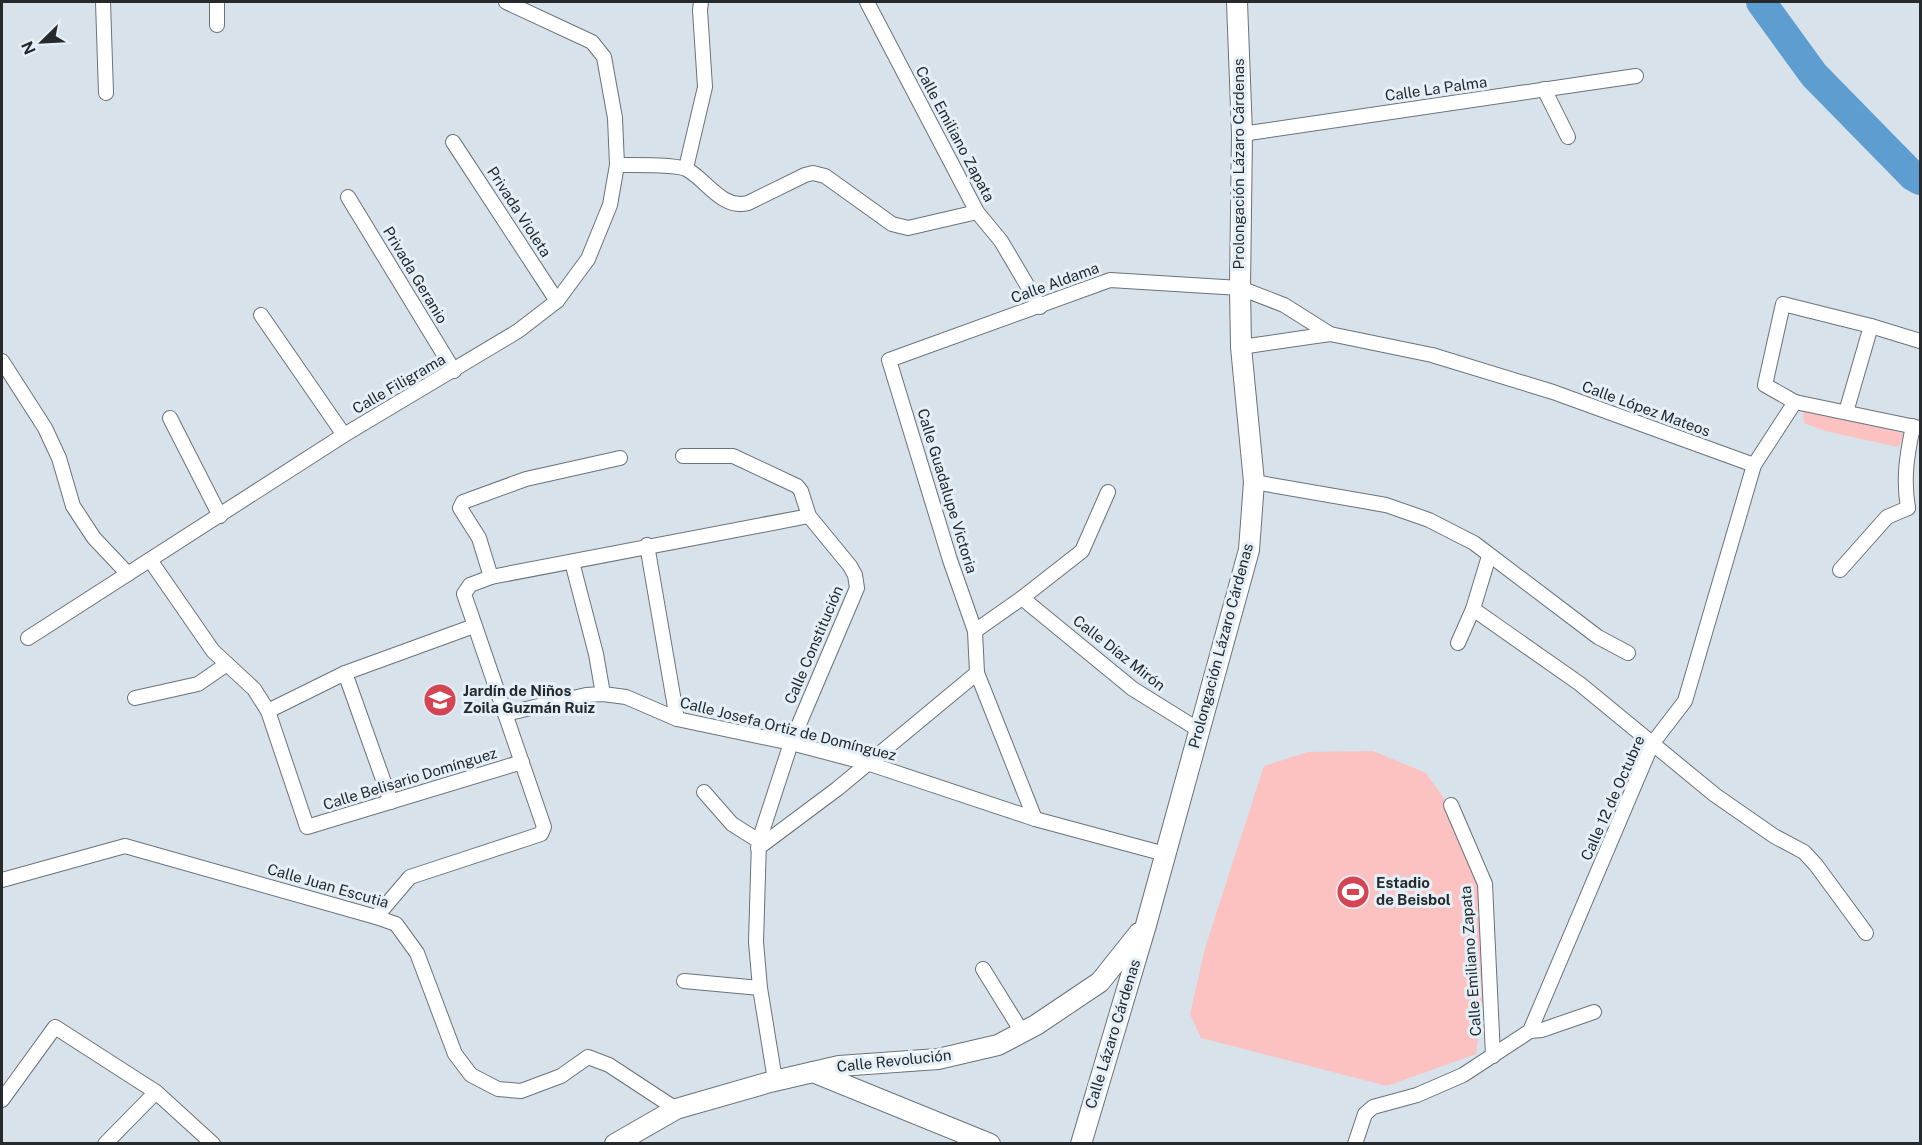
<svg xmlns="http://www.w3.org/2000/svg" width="1922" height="1145" viewBox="0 0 1922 1145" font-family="'Public Sans',sans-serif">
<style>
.green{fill:#fcc1c1}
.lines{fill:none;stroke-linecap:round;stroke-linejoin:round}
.river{stroke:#5d9dcf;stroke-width:30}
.minor-casing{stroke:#69737b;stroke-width:16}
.secondary-casing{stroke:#69737b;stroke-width:22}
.minor{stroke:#fff;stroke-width:14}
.secondary{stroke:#fff;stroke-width:20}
.labels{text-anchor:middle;stroke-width:6;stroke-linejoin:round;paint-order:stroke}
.street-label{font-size:15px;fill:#262a2d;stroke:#e4eff8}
.poi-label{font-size:15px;font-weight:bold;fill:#262a2d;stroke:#e4eff8;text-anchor:start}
</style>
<rect width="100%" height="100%" fill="#d7e2eb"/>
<g class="green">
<polygon points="1803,409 1906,434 1898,447 1825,431 1804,423"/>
<polygon points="1373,751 1426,773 1473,840 1491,944 1476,1054 1387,1086 1201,1038 1190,1014 1206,945 1264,766 1308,752"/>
</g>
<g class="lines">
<polyline class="river" points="1761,2 1814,75 1913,176 1920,180"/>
<defs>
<g id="minor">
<polyline points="103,2 106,93"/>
<polyline points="217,2 217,25"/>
<polyline points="867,2 977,212 1001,241 1040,307"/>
<polyline points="1544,89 1568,137"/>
<polyline points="1242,134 1636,76"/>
<polyline points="453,142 557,301"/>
<path d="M617,165C630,165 679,164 688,170C707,181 723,210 748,203L805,175L813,173L825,176L892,224L908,228L977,212"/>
<polyline points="686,168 705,87 700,10 701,2"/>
<polyline points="348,197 454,371"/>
<polyline points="261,315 344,435"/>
<polyline points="1241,347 1330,334 1432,355 1553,392 1754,465 1795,402 1920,428"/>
<polyline points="2,361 45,428 59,458 73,506 94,538 128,574"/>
<polyline points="1795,402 1765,385 1783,304 1871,326 1920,341"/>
<polyline points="1846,412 1871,326"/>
<polyline points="170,418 220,516"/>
<polyline points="683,456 733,456 797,486 801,491 809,516 850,566 855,575 857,588 791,743 759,841 756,942 760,988 775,1080"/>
<polyline points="1254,482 1386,505 1429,520 1474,543 1598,637 1628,653"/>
<path d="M1908,508C1903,478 1907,455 1913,426"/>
<polyline points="647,545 677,719"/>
<polyline points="150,560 213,651 254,689 268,711 307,827 522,762"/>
<polyline points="572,562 596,654 603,694"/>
<polyline points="1840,570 1887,517 1908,508"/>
<polyline points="491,577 479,538 460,508 463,502 526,479 620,458"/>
<polyline points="1022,598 1133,689 1199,730"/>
<polyline points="1473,609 1580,684 1715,795 1774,836 1804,852 1816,865 1866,933"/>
<polyline points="975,631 1022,598 1082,551 1108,492"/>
<polyline points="28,638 344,435 518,331 557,301 588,259 610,205 617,165 615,118 604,57 592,42 506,2"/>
<polyline points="1458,643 1473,609 1489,556"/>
<polyline points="345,673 391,802"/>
<polyline points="977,673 1035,819"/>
<polyline points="135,698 198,684 227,664"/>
<polyline points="268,711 345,673 474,626"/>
<polyline points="505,714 586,695 603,694 626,697 677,719 791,743 867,763 1035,819 1165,854"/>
<polyline points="704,792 732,824 759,841"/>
<polyline points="1451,805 1485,884 1493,1056"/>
<polyline points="758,848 837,789 977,673 975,631 950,560 889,360 1110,280 1240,288 1284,305 1330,334"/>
<polyline points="2,880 125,846 376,917 396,924 417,953 455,1054 471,1075 498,1089 521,1091 561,1076 588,1057 609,1065 676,1109"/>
<polyline points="376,917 410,877 541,834 544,827 464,594 470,585 491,577 809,516"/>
<polyline points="983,969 1022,1032"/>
<polyline points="684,981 760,988"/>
<polyline points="1530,1031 1542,1030 1594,1012"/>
<polyline points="2,1100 55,1027 156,1092 213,1144"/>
<polyline points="105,1144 156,1092"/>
<polyline points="1355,1144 1365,1114 1373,1107 1417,1095 1463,1075 1530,1031 1652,744 1685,701 1754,465"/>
</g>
<g id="secondary">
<polyline points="813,1072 990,1144"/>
<polyline points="615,1144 676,1109 770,1082 839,1066 938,1059 998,1045 1036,1025 1100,982 1139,933"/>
<polyline points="1081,1144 1146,925 1249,550 1254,482 1241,347 1240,288 1242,134 1237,2"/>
</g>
</defs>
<use href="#minor" class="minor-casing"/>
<use href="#secondary" class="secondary-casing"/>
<use href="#minor" class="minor"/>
<use href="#secondary" class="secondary"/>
</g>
<defs>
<symbol id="school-disc" viewBox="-11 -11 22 22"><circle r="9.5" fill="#d54453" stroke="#e4eff8"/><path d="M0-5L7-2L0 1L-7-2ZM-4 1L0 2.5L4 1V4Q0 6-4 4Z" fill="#fff"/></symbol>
<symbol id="stadium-disc" viewBox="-11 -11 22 22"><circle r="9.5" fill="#d54453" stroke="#e4eff8"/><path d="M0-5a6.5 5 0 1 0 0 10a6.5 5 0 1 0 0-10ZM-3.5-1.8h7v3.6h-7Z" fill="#fff"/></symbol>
</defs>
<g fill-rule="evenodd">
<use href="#school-disc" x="421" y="681" width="38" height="38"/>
<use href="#stadium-disc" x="1334" y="873" width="38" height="38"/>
</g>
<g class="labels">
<g class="street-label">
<text transform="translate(1436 89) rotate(-8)" y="5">Calle La Palma</text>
<text transform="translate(955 134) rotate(62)" y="5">Calle Emiliano Zapata</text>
<text transform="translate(1239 164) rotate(-90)" y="5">Prolongación Lázaro Cárdenas</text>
<text transform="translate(519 212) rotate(57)" y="5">Privada Violeta</text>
<text transform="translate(415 275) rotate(59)" y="5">Privada Geranio</text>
<text transform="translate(1055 283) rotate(-20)" y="5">Calle Aldama</text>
<text transform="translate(399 384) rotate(-30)" y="5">Calle Filigrama</text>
<text transform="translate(1646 409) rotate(20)" y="5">Calle López Mateos</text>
<text transform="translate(947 491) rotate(73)" y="5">Calle Guadalupe Victoria</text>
<text transform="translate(814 645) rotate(-67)" y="5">Calle Constitución</text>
<text transform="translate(1221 646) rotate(-75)" y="5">Prolongación Lázaro Cárdenas</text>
<text transform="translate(1119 653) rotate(38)" y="5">Calle Díaz Mirón</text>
<text transform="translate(788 729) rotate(14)" y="5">Calle Josefa Ortiz de Domínguez</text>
<text transform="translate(410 779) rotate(-17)" y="5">Calle Belisario Domínguez</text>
<text transform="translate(1613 798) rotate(-66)" y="5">Calle 12 de Octubre</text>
<text transform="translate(328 886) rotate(16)" y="5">Calle Juan Escutia</text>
<text transform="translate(1471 961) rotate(-94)" y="5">Calle Emiliano Zapata</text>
<text transform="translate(1113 1034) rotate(-73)" y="5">Calle Lázaro Cárdenas</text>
<text transform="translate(894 1061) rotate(-6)" y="5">Calle Revolución</text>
</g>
<g class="poi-label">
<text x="463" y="696">Jardín de Niños<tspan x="463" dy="17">Zoila Guzmán Ruiz</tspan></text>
<text x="1376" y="888">Estadio<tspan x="1376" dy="17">de Beisbol</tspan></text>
</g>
</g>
<rect width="1922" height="1145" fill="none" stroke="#262a2d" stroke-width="6"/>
<g transform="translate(42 42) rotate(246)" stroke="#e4eff8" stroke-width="4.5" paint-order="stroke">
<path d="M0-4.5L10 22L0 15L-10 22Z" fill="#262a2d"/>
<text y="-9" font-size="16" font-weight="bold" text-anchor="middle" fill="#262a2d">N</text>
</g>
</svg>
